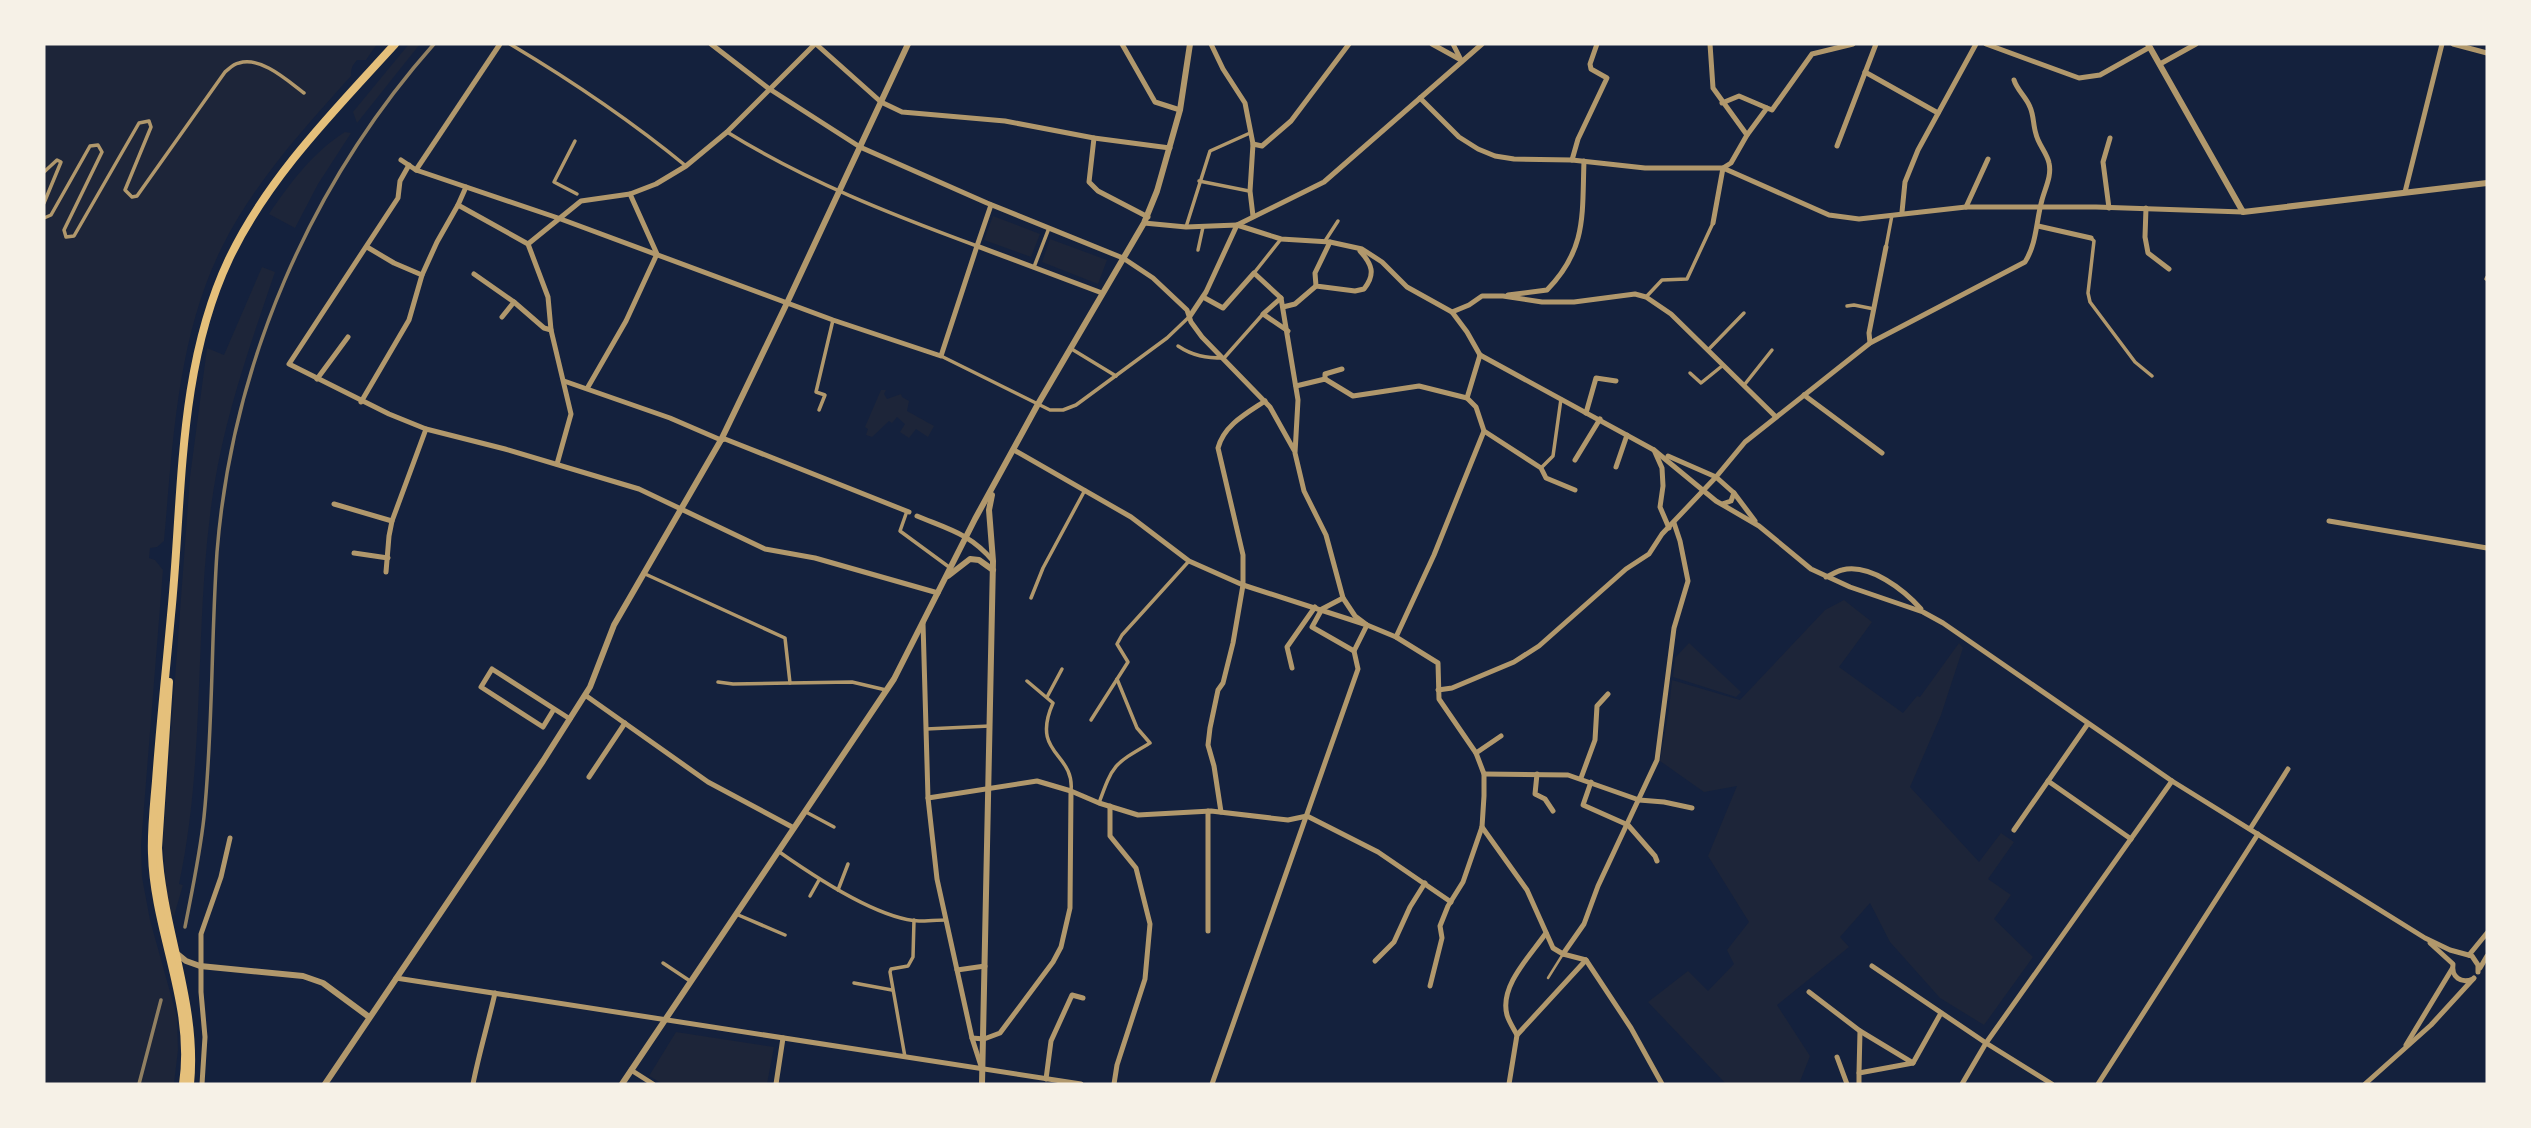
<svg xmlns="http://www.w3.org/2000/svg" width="2531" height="1128" viewBox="0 0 2531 1128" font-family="'IBM Plex Sans',sans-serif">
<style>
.green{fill:#1d2539}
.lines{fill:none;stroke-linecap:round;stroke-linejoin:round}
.service{stroke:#b1986c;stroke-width:2.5}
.pedestrian{stroke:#b1986c;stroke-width:3.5}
.minor{stroke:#b1986c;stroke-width:5}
.tertiary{stroke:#b1986c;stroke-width:6}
.primary{stroke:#e5c07b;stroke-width:8}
.rail{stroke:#918062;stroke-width:3.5}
</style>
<rect width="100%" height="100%" fill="#14213d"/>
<g class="green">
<path d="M44,44H377L366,60H357C352,66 351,68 351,76C304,128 255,182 223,245C177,336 173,442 164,541L157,547L150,548L149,558L155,560L163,570L141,845L142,877L150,920L177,1017L178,1050L174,1084H44Z"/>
<polygon points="409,44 420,44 357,123 353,112"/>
<path d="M345,132L351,133L318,184L295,228L269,214C291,182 312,153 345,132Z"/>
<polygon points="993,216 1040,234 1031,257 984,240"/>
<polygon points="1050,239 1107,260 1098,284 1042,262"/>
<path d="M262,267L275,272C251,343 226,412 214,487C193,618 207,753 179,884L183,885L174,916L171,914L166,888L163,840L190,477L207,348L224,355Z"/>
<polygon points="881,390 886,390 884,394 887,399 901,394 902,397 909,401 907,411 934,426 928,437 916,429 909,438 900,432 905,424 897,417 892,423 889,421 872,437 866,435 868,429 865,427"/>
<polygon points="1844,600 1872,622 1839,667 1903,713 1917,696 1920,697 1959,643 1963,648 1941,715 1910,787 1979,862 2001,833 2014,842 1988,879 2011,895 1994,919 2033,957 1984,1025 1940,998 1890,942 1870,903 1840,937 1849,947 1777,1005 1810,1056 1799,1084 1726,1084 1648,1002 1688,971 1708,991 1734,964 1727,950 1749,922 1708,856 1737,786 1704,792 1660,761 1669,709 1672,680 1740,700 1825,610"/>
<polygon points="1689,643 1741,692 1736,697 1673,677 1675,658"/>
<polygon points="676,1032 774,1047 767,1084 663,1084 649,1076"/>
</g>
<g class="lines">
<polyline class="service" points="1548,978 1563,954"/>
<g class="pedestrian">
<path d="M510,44C572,81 630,120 686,166"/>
<path d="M727,132C806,181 890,214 977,246"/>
<polyline points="575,141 554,182 577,194"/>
<polyline points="44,172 57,160 61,162 44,203"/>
<polyline points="1199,181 1249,191"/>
<path d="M44,218L51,215L90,146L98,145L102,152L64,230L66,237L74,236L139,123L149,121L151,127L125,190L132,197L137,196L225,72C229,69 233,64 239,63C261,56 288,81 304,93"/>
<polyline points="1186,227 1210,151 1250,133"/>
<polyline points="2091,238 2094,241 2088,293 2090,302 2135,362 2152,376"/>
<polyline points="1325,241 1338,221"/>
<polyline points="1886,247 1892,215"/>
<polyline points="1198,250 1203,227"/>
<polyline points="1034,267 1049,228"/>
<polyline points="1254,273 1281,239"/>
<polyline points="2486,279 2487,277"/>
<polyline points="1646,297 1662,280 1687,279 1713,223"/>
<polyline points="1847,306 1854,305 1874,309"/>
<path d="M1178,346C1193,356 1206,358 1224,358L1263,314"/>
<polyline points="1070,348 1116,376"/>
<polyline points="1708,350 1744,313"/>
<polyline points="941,356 1050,410 1063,410 1076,405 1167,338 1189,317"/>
<polyline points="1690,373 1701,383 1722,366"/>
<polyline points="1745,384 1772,350"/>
<polyline points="819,410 825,395 816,392 833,320"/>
<polyline points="1541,468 1553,456 1561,399"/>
<polyline points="907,511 900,531 949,567"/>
<polyline points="643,573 785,638 790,683 852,682 886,690"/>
<polyline points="1031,598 1043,568 1085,490"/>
<path d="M1027,681L1053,703C1030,755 1075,752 1071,791"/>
<polyline points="718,682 733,684 790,683"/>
<polyline points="1047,697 1062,669"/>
<polyline points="1091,720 1128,662 1117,644 1122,635 1189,561"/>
<polyline points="926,729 990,726"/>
<path d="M1099,803C1113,764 1114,764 1150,743L1137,728L1117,679"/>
<polyline points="806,812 834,827"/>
<path d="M778,851C812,875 877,919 919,921C928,921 937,920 946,920"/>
<polyline points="838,890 848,864"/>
<polyline points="810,896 819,880"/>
<polyline points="736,914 785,935"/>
<polyline points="663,963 690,981"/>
<polyline points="854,983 892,990"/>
<polyline points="905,1057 890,972 891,969 908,966 913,957 914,920"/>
</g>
<g class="minor">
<polyline points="711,44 768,88 860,147 987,203 1123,258 1153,278 1187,310 1191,322 1202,337 1270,407 1294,450"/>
<polyline points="816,44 881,102 902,112 1005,121 1094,138 1170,148"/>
<polyline points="1122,44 1155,102 1180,110"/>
<polyline points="1211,44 1223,69 1245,103 1253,144 1250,191 1253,216"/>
<polyline points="1432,44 1461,60"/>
<polyline points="1453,44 1461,60"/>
<polyline points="1710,44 1713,88 1747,135 1767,108 1739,96 1722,103"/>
<polyline points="1986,44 2079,78 2100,75 2150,47"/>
<polyline points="2453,44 2487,53"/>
<polyline points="2160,64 2196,44"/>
<polyline points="1865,72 1938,113"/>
<polyline points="1420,98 1459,137 1478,149 1495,156 1514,159 1572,160 1645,168 1723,168 1829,215 1859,219 1966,207 2096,207 2243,212"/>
<polyline points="1767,108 1772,110 1812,54 1853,44"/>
<polyline points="1094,138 1089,182 1098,191 1148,217"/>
<polyline points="1253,144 1262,146 1291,121 1349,44"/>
<polyline points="1837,146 1876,44"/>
<polyline points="401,160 416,170 558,218 833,320 941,356 977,246"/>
<polyline points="1572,160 1578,139 1607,78 1591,69 1590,64 1597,44"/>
<polyline points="409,165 400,181 398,198 289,364 389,414 426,429 505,449 639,489 765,549 815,558 938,593"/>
<polyline points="416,170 500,44"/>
<polyline points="466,187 458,205 528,244 548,297 551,330 571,414 557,464"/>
<polyline points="2405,192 2442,44"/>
<polyline points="991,205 977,246 1102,293"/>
<polyline points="1966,207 1988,159"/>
<polyline points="2109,208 2103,162 2110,138"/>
<polyline points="2146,208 2145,237 2148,253 2169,269"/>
<polyline points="1902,212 1905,182 1918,150 1976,44"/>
<polyline points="1144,223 1186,227 1237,225 1281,239 1330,242 1362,249 1382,262 1407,287 1452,312 1467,332 1480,355"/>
<polyline points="1713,223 1723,168 1731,163 1747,135"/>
<polyline points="2038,226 2091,238"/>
<path d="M1330,242L1315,273L1316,286L1355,291L1364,289C1376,274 1372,264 1360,251"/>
<polyline points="528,244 581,201 630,194 656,184 686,166 727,132 815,44"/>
<polyline points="367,247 394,263 422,275"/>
<polyline points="474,274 514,302 544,328 551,330"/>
<path d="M1508,295L1547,290C1587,249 1582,215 1584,161"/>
<polyline points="1203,297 1223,308 1254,273 1281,298 1298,400 1295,453 1304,491 1326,535 1343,598 1355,616 1367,625 1354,651 1358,669 1212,1084"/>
<polyline points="1281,298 1263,314 1288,331"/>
<polyline points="1283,307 1295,304 1316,286"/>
<polyline points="1452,312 1469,305 1482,296 1503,296 1542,302 1574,302 1635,294 1646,297 1671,314 1776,417"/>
<polyline points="1190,316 1206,292 1237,225 1324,182 1482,44"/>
<polyline points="502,317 514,302"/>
<polyline points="1870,343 1869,333 1886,247"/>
<polyline points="1480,355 1654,450 1662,468 1663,486 1660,507 1669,528"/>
<polyline points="317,379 348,337"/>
<polyline points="1325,379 1325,374 1342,369"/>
<polyline points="564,381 670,418 721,440 725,439 909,512"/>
<polyline points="1296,386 1325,379 1353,396 1419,386 1467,398"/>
<polyline points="588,387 626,321 657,254 630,194"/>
<polyline points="1804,395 1882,453"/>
<polyline points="361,402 409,320 422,275 437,242 458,205"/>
<polyline points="1586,413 1596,378 1616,381"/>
<polyline points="1484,431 1541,468 1546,478 1575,490"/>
<polyline points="1014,450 1131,517 1189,561 1243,585 1367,625 1396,637 1438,663 1439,699 1476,753 1484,774 1484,796 1482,827 1463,882 1448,906 1440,926 1442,938 1430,986"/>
<polyline points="1654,450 1716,501 1759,526 1811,569 1850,587 1923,612 1943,623 2172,781 2425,938 2450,950 2472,956 2478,965 2478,972"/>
<polyline points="1575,460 1600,419"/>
<polyline points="1616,467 1627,435"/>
<polyline points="1734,493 1755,521"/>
<polyline points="334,504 392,521"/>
<path d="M1722,504L1731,501L1734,493L1716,477L1745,442L1870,343L2025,262C2037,243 2036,221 2042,200C2045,188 2052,176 2049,163C2047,153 2038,144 2036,134C2033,125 2034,116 2030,107C2026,97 2017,90 2014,80"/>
<path d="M917,516C948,529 971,534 993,561"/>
<polyline points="2329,521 2487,548"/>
<polyline points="354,553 388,558"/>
<polyline points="386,572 389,536 392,521 426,429"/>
<path d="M1826,577C1831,575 1837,571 1842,570C1870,563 1904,590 1921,609"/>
<polyline points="1343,598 1322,609 1312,627 1354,651"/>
<polyline points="923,623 928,798 937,879 972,1038 981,1066"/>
<polyline points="1396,637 1434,555 1484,431 1476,407 1467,398 1480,355"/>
<polyline points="1292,668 1287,647 1315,607"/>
<polyline points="1438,690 1452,688 1514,662 1539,646 1626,569 1649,554 1662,534 1716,477 1668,456"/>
<polyline points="585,695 708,782 794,828"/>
<polyline points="554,709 543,727 481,687 492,669 570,719"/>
<polyline points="1476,753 1501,736"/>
<polyline points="1484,774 1568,775 1639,800 1664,802 1692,808"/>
<polyline points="1537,774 1535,794 1545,799 1553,811"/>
<polyline points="589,777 625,723"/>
<polyline points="1581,778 1595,740 1597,706 1608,694"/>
<polyline points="2048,781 2131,839"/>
<polyline points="1591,782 1583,805 1628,825 1655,856 1657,861"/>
<polyline points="928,798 1037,781 1071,791 1099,803 1138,815 1211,811 1288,820 1307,816 1378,852 1451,902"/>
<polyline points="1110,806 1110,836 1136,868 1150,924 1145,979 1117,1065 1114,1084"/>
<path d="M1221,812L1214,766L1208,745L1210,728L1218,690L1223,683L1233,643L1243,585V555L1218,448C1224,425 1247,413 1265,401"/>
<polyline points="1482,827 1527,890 1553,948 1563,954 1586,960 1631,1028 1662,1084"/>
<polyline points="2250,829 2288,769"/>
<polyline points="2014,830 2087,725"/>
<polyline points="1208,931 1208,811"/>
<path d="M2430,943L2453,964C2451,977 2461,984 2473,979"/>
<polyline points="1563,954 1584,924 1598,886 1657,760 1674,628 1688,581 1680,541 1674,523"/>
<polyline points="2469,955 2487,933"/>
<polyline points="1375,961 1394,942 1410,907 1425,883"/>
<polyline points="1872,966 1986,1043 2052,1084"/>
<polyline points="2480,968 2487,956"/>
<polyline points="957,970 985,966"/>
<polyline points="396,978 1081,1084"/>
<polyline points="1809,992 1860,1031 1859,1073"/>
<polyline points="1860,1031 1913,1063"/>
<path d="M1517,1035C1514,1029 1509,1022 1507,1015C1499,986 1531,955 1546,933"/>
<polyline points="972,1038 984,1039 1000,1033 1053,962 1061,947 1070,908 1071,791"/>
<polyline points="2406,1045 2452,969"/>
<polyline points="1837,1057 1847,1084"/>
<polyline points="631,1070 653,1084"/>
<polyline points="1046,1079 1051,1041 1072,995 1083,998"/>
<polyline points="202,1084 205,1037 201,992 201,934 221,877 230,838"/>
<path d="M473,1084C479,1053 488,1024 495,993"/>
<polyline points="776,1084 783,1038"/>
<polyline points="1509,1084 1517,1035 1586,960"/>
<polyline points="1859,1084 1859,1073 1913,1063 1941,1013"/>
<polyline points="1962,1084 1986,1043 2172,781"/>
<polyline points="2098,1084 2258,834"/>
<polyline points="2365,1084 2431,1025 2474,978"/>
</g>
<g class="tertiary">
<polyline points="2148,44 2243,212 2487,183"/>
<polyline points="948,576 970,559 979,560 993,570"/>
<polyline points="175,952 186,961 200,966 303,976 323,983 369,1017"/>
<polyline points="325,1084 543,761 590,687 614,625 721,440 787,303 908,44"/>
<polyline points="622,1084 894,679 975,519 1038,404 1144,223 1157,191 1180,110 1190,44"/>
<polyline points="982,1084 993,561 989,510 992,495"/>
</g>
<g class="primary">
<path d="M169,682L158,848C162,929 198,1003 190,1084"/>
<path d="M183,1084C195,1005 154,932 152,854C151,830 154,805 156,781C160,726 166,670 171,615C183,497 177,369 229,259C268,177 335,110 395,44"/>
</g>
<g class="rail">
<path d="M185,927C192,891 200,854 204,817C213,729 211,641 217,552C232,365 310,184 434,44"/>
<polyline points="139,1084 161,1000"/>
</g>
</g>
<rect width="2531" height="1128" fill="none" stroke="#f6f1e7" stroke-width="91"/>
</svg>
